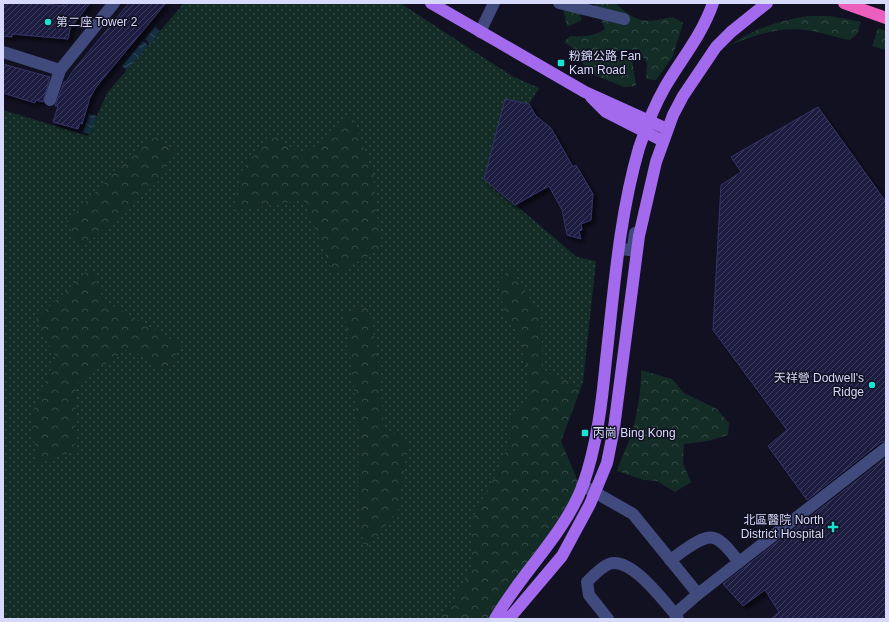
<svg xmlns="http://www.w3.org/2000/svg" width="889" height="622" viewBox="0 0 889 622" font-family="Arial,'Noto Sans SC',sans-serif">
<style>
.grass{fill:url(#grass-dots)}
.forest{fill:url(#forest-crowns)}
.water{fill:url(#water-waves)}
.building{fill:url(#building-hatch);stroke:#34346a;filter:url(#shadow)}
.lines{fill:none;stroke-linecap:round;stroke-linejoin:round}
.minor{stroke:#414a7c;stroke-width:12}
.major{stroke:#a36aee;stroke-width:12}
.highway{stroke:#ed5fbe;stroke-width:12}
.poi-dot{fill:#1ae3d1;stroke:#112;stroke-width:1.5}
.labels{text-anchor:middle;stroke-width:3;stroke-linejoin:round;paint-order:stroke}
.poi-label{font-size:12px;fill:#d7d9fa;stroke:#112;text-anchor:start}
</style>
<defs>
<pattern id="grass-dots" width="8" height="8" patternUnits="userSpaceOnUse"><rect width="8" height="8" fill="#142c26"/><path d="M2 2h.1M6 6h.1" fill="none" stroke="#354a46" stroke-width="1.8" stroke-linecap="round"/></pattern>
<pattern id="forest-crowns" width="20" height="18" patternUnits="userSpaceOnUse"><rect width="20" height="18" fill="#142c26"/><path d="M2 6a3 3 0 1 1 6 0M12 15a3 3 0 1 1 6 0" fill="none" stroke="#354a46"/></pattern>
<pattern id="water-waves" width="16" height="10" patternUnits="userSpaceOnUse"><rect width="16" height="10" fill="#142f43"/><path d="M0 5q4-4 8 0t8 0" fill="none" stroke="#354d5f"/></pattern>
<pattern id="building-hatch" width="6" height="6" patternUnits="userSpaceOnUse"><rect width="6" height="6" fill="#1f1f41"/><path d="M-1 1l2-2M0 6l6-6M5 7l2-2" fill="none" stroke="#3f3f5d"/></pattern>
<filter id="shadow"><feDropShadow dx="3.5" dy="3.5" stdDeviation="2" flood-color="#0009"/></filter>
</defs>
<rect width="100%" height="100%" fill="#112"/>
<polygon class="grass" points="184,3 400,3 512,76 539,88 529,104 505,99 484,178 577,257 596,261 583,382 561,441 475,619 3,619 3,110 88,136 107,93"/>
<g class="forest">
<polygon points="562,3 576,3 582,20 567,27"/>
<path d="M594,3H615C639,24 643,23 673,17L683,23L673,56L656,80L646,79L647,64L639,49L610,51L614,59H632L636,86L624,87L587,72L577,51L564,42L570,36C582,37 595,36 605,29Z"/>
<path d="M808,16H830L861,22L857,34L850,40C837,38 825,33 812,31C782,25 755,35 728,46C758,28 773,22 808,16Z"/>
<polygon points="878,28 886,31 886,50 872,46"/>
<polygon points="352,116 373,175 381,249 334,275 303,200 233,211 243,169 272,132 302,156"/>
<polygon points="152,135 175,150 159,181 82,248 66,222"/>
<polygon points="91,267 103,300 183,346 164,371 129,348 77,383 75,451 37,463 31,416 56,358 36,319"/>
<polygon points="511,269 541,316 543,371 581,387 561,441 579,484 545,545 490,619 436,619 450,607 472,567 471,521 499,469 510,440 510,416 530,401 529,377 521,339 504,313 499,281"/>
<polygon points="368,305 378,359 384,426 408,444 398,511 364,552 358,499 359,433 345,313"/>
<path d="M641,370L672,379L684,393L717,409L729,423L728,435L708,441L684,444L683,463L691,482L675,492L657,481L644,480L617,471C621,459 625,450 630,439C636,423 642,387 641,370Z"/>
</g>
<g class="water">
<polygon points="155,27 160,31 150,44 145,39"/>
<polygon points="143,41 148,45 127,70 122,66"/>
<polygon points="89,114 97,116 89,134 83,132"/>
</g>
<g class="building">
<polygon points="3,3 33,3 65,6 61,3 90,3 70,29 68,39 12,34 12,37 3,36"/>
<polygon points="129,3 166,3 96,87 90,98 82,124 80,123 78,129 53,122 58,106 55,106 64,82 66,82 72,72"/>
<polygon points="3,64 50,77 43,102 36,100 35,103 3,93"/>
<polygon points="505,99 529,104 536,116 551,128 573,167 576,165 593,194 591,220 581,224 582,230 579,231 581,239 567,235 562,210 549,186 515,205 484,179"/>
<polygon points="818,107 886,202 886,441 881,442 807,500 768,446 787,430 713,330 721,185 741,172 731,157"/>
<polygon points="886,458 886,619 771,619 779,612 765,590 743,606 723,584"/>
</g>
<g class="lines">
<g class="minor">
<polyline points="559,3 624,19"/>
<polyline points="480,32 494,3"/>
<polyline points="3,52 60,70"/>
<polyline points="50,100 60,70 114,3"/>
<polyline points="620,249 630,250 633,247 635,233"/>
<polyline points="582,485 633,514 698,594 675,614 678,619"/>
<path d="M670,560C680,554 702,534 714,538C724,541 733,555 739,562"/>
<polyline points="698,594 886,448"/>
<path d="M608,619L589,595L587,582C593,576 601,567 609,564C630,556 662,599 675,614"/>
</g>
<g class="major">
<polyline points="431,3 585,92 667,129"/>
<polyline points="591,97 606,112 663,141"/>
<path d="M495,619C521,573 564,535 583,485C597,445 602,402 606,360C614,290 619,217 639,148C646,127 654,106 665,87C682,58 702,35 713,3"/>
<polyline points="505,619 512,615 562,556 590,504 607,463 614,428 639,236 656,162 673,115 683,96 716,47 731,32 767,3"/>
</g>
<polyline class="highway" points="844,3 886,18"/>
</g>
<g class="poi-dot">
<circle cx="48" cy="22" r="4"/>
<rect x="557" y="59" width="8" height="8" rx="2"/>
<circle cx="872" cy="385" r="4"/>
<rect x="581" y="429" width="8" height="8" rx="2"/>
<path d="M831 521h4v4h4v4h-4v4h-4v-4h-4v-4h4z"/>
</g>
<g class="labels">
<g class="poi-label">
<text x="56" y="26">第二座 Tower 2</text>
<text x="569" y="60">粉錦公路 Fan<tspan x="569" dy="14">Kam Road</tspan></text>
<text x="864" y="382" text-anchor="end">天祥營 Dodwell's<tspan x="864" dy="14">Ridge</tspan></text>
<text x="593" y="437">丙崗 Bing Kong</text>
<text x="824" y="524" text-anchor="end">北區醫院 North<tspan x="824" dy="14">District Hospital</tspan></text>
</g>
</g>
<rect width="889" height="622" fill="none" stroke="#d7d9fa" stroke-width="8"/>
</svg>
